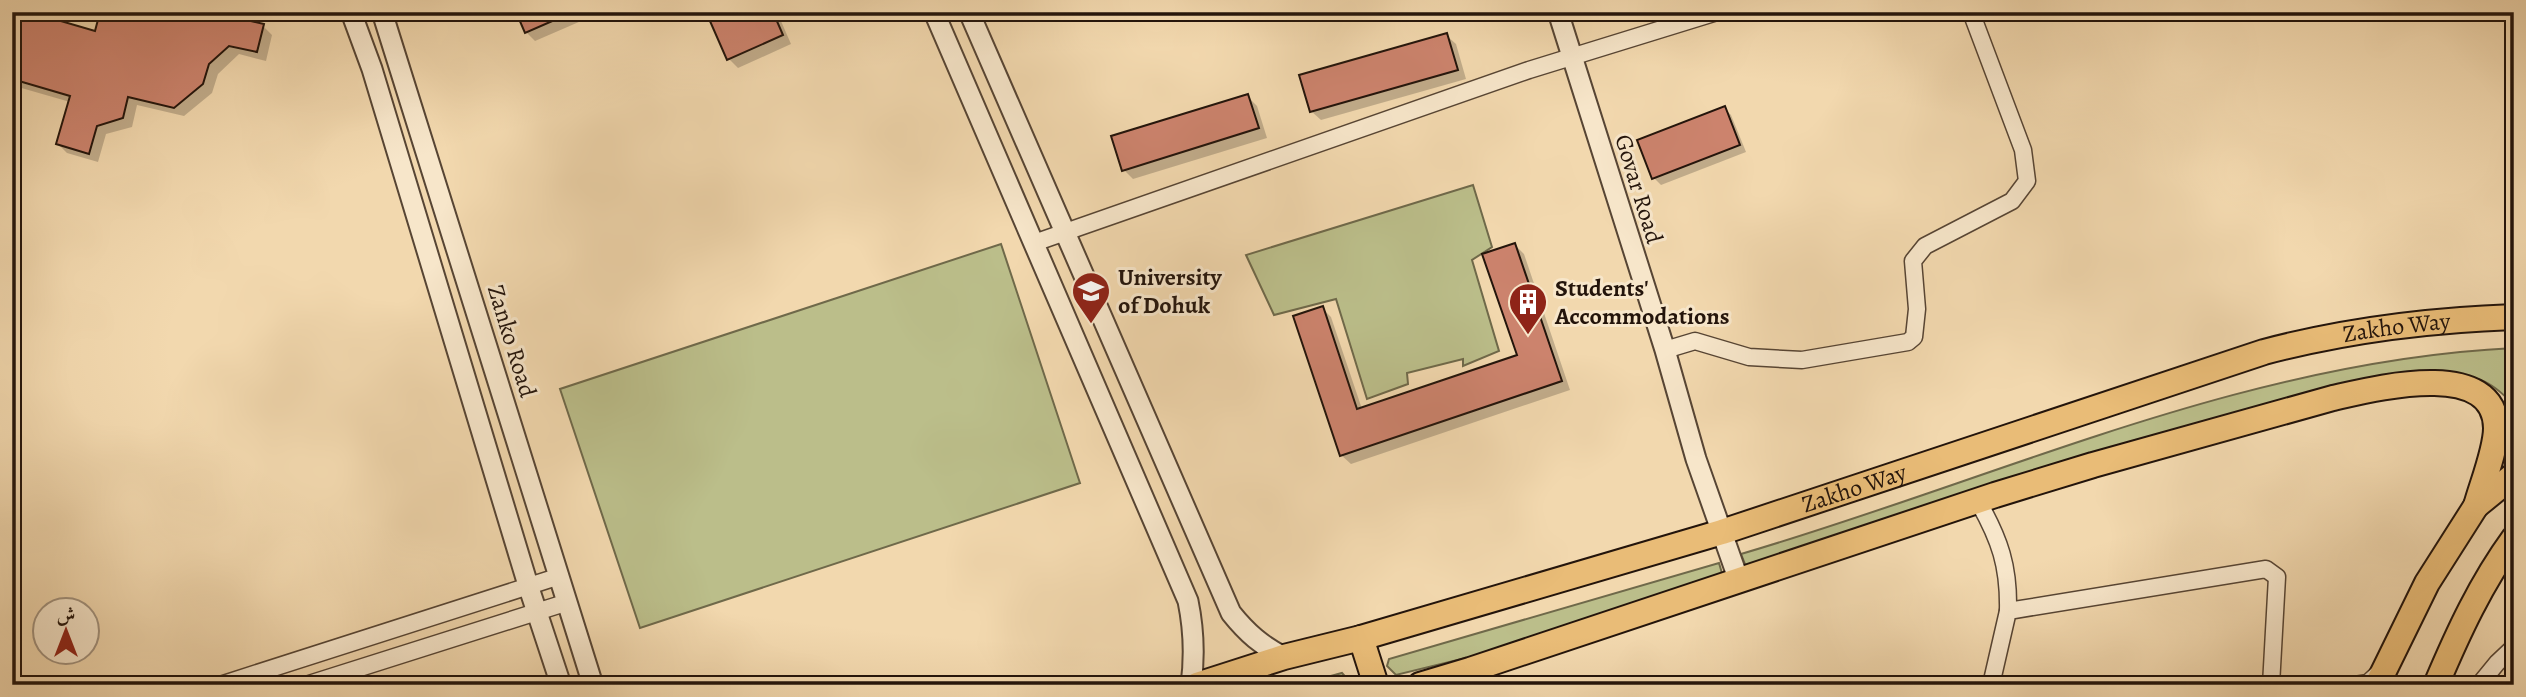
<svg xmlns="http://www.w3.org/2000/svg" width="2526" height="697" viewBox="0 0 2526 697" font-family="Alegreya,Amiri,serif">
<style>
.green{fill:#bbbe8a;stroke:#6f694a;stroke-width:2}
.shadow{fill:#0003}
.building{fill:#cc836d;stroke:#23140b;stroke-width:2}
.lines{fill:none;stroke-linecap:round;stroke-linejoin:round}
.minor-casing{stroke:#574534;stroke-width:19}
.tertiary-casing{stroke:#574534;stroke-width:23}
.primary-casing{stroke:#23140b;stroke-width:28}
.trunk-casing{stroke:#23140b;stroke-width:28}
.minor{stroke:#f7e6ca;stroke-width:16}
.tertiary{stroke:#f7e6ca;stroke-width:19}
.primary{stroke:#e9bc77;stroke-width:24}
.trunk{stroke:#e9bc77;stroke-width:24}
.labels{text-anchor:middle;stroke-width:6;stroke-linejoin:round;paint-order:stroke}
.street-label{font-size:24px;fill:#23140b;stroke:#f7e6ca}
.poi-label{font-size:24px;font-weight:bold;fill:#23140b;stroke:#f7e6ca;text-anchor:start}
</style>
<rect width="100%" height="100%" fill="#f2d8ae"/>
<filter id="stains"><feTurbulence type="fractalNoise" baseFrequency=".00286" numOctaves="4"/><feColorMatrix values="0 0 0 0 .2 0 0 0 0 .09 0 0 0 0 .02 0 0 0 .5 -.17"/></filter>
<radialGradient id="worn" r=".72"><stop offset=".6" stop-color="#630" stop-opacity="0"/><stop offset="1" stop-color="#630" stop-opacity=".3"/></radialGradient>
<g class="green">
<polygon points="1473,185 1492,247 1472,260 1499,351 1463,366 1463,359 1407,373 1408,384 1367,399 1336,299 1274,315 1246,255"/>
<polygon points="1001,244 1080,483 640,628 560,389"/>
<path d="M2514,348V405C2488,378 2477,375 2440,377L1749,574L1741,554C1997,479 2243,361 2514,348Z"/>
<polygon points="1719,563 1724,580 1531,642 1396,675 1387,666 1389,659"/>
<polygon points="1342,673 1350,682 1349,685 1298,685"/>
</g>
<g class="shadow">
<polygon points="12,12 36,12 35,16 96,33 263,26 272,35 266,61 239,54 218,74 212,93 184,116 137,105 132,127 106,134 98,162 67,153 58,144 70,102 18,87 12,81 12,67 20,39 12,35"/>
<polygon points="517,12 602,12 535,41 526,32"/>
<polygon points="708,12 777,12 791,44 738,68 729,59"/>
<polygon points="1446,35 1456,44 1466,79 1321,120 1311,111"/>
<polygon points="1247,96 1257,106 1267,138 1133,179 1124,170"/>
<polygon points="1724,108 1731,115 1746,152 1661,185 1654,178"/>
<polygon points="1515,245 1524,254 1570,390 1351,464 1341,455 1322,308 1331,317 1362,409 1519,357"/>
</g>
<g class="building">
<polygon points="12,12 30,12 95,31 100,12 212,12 264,24 257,52 229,46 209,64 203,84 174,108 128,97 123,118 97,126 89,154 56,144 70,96 12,79 12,61 20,33 12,31"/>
<polygon points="516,12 573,12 525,33"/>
<polygon points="706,12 773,12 783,35 727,60"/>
<polygon points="1447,33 1458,70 1310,112 1299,75"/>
<polygon points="1248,94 1259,128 1122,171 1111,136"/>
<polygon points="1725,106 1740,145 1652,179 1637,140"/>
<polygon points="1515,243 1562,381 1340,456 1293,316 1323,306 1357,409 1517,355 1482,254"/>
</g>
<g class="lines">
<defs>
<g id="minor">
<polyline points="1034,243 1529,70 1717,12"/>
<polyline points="1665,350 1695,341 1749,357 1802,360 1908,342 1914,337 1917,309 1913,261 1925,246 2012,201 2027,181 2023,150 1971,12"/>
<path d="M1978,501C2000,540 2009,566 2008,611"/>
<polyline points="220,685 560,576"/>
<polyline points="306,685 568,602"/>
<polyline points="1991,685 2008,611 2266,569 2277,577 2271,685"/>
<polyline points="2355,685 2368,683 2381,671"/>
<polyline points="2479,685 2497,663 2514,647"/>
</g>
<g id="tertiary">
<polyline points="351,12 372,69 528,585 561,685"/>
<polyline points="382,12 593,685"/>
<path d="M934,12L1188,601C1194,630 1195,655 1191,685"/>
<path d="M969,12L1231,613C1247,633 1262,646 1284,657"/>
<polyline points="1558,12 1665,350 1696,459 1739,581"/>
</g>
<g id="primary">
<polyline points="1361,638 1376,685"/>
<path id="s1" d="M1197,685L1284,657L1361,638L1722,532L2264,352C2347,330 2428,320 2514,317"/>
<path d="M1420,685L1470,670L1995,495L2093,465L2333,398C2373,389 2495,357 2496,428C2496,450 2482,484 2476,506"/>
</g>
<g id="trunk">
<polyline points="2377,685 2427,583 2476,506 2514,475"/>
<path d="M2436,685C2458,633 2481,583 2514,538"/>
</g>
</defs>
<use href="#minor" class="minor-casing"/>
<use href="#tertiary" class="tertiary-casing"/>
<use href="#primary" class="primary-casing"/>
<use href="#trunk" class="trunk-casing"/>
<use href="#minor" class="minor"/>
<use href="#tertiary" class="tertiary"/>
<use href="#primary" class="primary"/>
<use href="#trunk" class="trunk"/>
</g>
<defs>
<symbol id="university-pin" viewBox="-11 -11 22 30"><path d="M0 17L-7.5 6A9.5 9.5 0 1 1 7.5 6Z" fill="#8f2418" stroke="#f7e6ca"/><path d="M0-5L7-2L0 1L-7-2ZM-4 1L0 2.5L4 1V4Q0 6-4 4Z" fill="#fff"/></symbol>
<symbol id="building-pin" viewBox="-11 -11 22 30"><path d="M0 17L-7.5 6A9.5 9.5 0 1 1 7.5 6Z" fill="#8f2418" stroke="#f7e6ca"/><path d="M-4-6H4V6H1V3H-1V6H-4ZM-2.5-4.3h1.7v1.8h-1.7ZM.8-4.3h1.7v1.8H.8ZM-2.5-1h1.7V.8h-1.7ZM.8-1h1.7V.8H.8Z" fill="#fff"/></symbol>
</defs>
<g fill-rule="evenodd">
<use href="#university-pin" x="1069" y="269" width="44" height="60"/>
<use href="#building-pin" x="1506" y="280" width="44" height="60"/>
</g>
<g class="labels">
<g class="street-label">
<text transform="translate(1639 189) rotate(73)" y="8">Govar Road</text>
<text dy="8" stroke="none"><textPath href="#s1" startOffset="1253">Zakho Way</textPath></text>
<text transform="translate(512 341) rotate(73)" y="8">Zanko Road</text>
<text dy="8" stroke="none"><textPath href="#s1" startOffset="686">Zakho Way</textPath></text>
</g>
<g class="poi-label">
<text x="1118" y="285">University<tspan x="1118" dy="28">of Dohuk</tspan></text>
<text x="1555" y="296">Students'<tspan x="1555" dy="28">Accommodations</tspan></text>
</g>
</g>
<rect width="2526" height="697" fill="none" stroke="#f2d8ae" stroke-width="42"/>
<rect x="14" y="14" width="2498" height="669" fill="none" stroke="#23140b" stroke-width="3.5"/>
<rect x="21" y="21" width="2484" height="655" fill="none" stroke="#23140b" stroke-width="2"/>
<g transform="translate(66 631)"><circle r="33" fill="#f7e6ca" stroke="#a2927e" stroke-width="2"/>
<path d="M0-5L12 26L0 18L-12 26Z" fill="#8f2418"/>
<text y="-10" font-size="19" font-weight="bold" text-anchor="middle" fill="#23140b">ش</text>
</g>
<rect width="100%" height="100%" filter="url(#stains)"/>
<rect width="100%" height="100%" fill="url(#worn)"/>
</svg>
